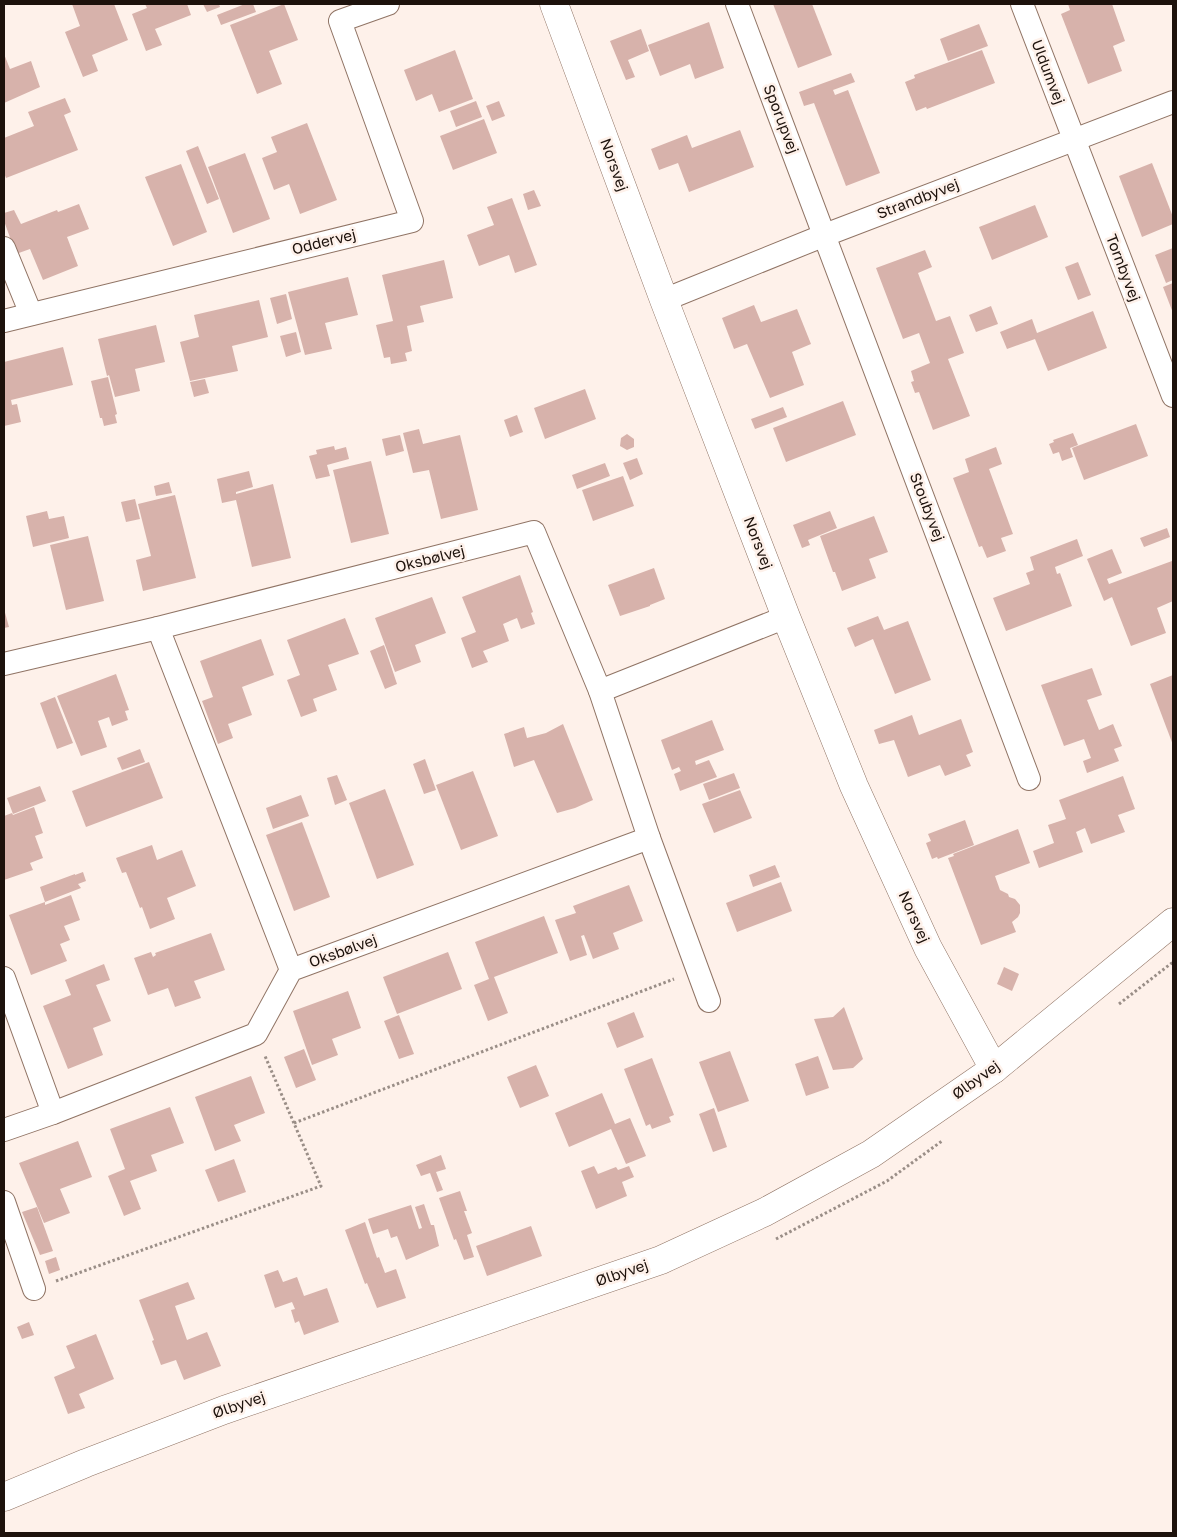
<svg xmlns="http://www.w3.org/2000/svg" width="1177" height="1537" viewBox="0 0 1177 1537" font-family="'Golos Text',sans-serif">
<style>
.building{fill:#d7b2ab}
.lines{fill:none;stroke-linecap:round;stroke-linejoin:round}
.street-casing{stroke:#907465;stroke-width:24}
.secondary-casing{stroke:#907465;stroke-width:29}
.path{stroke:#9a8e87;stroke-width:3;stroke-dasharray:2.5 2.5;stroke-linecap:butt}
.street{stroke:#fff;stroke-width:22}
.secondary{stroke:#fff;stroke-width:28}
.labels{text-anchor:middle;stroke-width:5;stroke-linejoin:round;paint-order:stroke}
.street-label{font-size:15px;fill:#1d120c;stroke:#fef1ea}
</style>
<rect width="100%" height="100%" fill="#fef1ea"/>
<g class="building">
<polygon points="72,4 114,4 128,40 92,55 98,71 83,77 65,32 80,26"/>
<polygon points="145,4 187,4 191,15 155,29 162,45 146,51 132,14 147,8"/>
<polygon points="203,4 219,4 220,7 207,12"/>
<polygon points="245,4 253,4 256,12 221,25 217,15"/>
<polygon points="284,4 298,40 269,51 282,84 257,94 230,25"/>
<polygon points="773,4 812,4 832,55 798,68"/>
<polygon points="1068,4 1112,4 1125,41 1113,46 1122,71 1088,84 1061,14 1070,10"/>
<polygon points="709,22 724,68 695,79 690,64 660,76 648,45"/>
<polygon points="979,24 988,46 948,61 940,39"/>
<polygon points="641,29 649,51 628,60 635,77 626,80 610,41"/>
<polygon points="455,50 473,99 439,112 432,94 416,101 404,70"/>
<polygon points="982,50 995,83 927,109 926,107 916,111 905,82 915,78 914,75"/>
<polygon points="4,54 10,69 31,61 40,87 4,103"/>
<polygon points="851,73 855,82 833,90 835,95 848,90 880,173 846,186 814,103 804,106 799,92"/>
<polygon points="65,98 71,112 64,115 78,150 6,178 4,173 4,138 34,126 28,112"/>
<polygon points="476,101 482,117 456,127 450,111"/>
<polygon points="499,101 505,116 492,121 486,106"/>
<polygon points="484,119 497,153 453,170 440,136"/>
<polygon points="307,123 337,200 300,214 289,184 274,190 262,158 277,152 271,137"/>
<polygon points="740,130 754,167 689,192 678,163 659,170 651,149 687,135 692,148"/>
<polygon points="198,146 219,199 207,204 186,151"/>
<polygon points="245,153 270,219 233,233 208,167"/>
<polygon points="1152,163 1173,217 1173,224 1142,237 1119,176"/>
<polygon points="181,164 207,232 173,246 145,177"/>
<polygon points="534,190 541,206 528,210 523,194"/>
<polygon points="512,198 537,265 515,273 509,255 479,266 467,235 494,225 487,207"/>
<polygon points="79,204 89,229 67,237 78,266 43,280 30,249 16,254 4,221 4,213 14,210 21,224 57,210 58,212"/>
<polygon points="1035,205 1048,237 992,260 979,227"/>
<polygon points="1173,248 1173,280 1166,283 1155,255"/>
<polygon points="925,250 932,267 918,273 936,321 950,316 964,353 948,359 970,416 933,430 919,392 915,393 911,382 914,381 911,371 930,363 919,333 903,339 876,268"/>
<polygon points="444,260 453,298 420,306 424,322 407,326 412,351 405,353 407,361 391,364 390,357 384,358 376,325 393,321 382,275"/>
<polygon points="1078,262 1091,295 1078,300 1065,267"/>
<polygon points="348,277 358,315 325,323 332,349 305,355 288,292"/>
<polygon points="1173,283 1173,313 1163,287"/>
<polygon points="286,294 292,319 277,324 270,298"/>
<polygon points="259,300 268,337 232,346 238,371 190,381 180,342 199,337 194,315"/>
<polygon points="754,305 761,322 797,309 811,344 792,352 804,385 770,398 747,344 734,349 722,318"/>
<polygon points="991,306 998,324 976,332 969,315"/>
<polygon points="1093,311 1107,348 1048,371 1035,339 1007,349 1000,332 1032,319 1037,333"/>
<polygon points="156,325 165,362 135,369 140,391 115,397 109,375 107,376 98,339"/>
<polygon points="296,332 301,352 286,357 280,336"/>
<polygon points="63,347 73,385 11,400 12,405 17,404 21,422 4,426 4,362"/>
<polygon points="108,377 117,414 115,415 117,423 104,426 102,418 100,418 91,381"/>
<polygon points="205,379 209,393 194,397 190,382"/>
<polygon points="585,389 596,419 545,439 534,408"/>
<polygon points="843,401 856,435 786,462 773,428"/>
<polygon points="783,407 787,417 755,429 751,419"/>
<polygon points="517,415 523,432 510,437 504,420"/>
<polygon points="1136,424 1148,456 1084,480 1072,448"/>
<polygon points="419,429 423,444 460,435 478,510 441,519 429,470 413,473 403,433"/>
<polygon points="1073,433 1078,445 1070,448 1073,457 1062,461 1059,452 1053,454 1049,444 1054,442 1053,440"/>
<polygon points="627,434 634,439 634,447 627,450 620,446 621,438"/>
<polygon points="400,435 404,451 386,456 382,439"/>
<polygon points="334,446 335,450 346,447 349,459 327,465 330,476 316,479 309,456 317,454 316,450"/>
<polygon points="996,447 1002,464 989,469 1013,534 1001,538 1006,551 987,558 982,546 979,547 953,478 969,472 965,459"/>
<polygon points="637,458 643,474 630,480 623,463"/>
<polygon points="371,461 389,534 351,543 333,470"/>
<polygon points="605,463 610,476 577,489 572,475"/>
<polygon points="249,471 253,487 236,492 236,494 273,484 291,558 252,567 236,500 222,503 217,479"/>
<polygon points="623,476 634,506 593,521 582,490"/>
<polygon points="169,482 172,493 156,496 154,486"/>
<polygon points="175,495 196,578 143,591 136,560 151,556 138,504"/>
<polygon points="135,499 140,519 126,522 121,502"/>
<polygon points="47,511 49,519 64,516 69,538 33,547 26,516"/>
<polygon points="830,511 837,528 808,540 810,545 802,548 793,525"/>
<polygon points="874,516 888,552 869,559 876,578 842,591 835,572 833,572 820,536"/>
<polygon points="1167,528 1170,537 1144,547 1140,538"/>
<polygon points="88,536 104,601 66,610 50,545"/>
<polygon points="1077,539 1083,556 1055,567 1057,574 1060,573 1072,606 1006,631 993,598 1030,584 1026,573 1034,570 1030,557"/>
<polygon points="1112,549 1122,573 1107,579 1109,584 1172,561 1173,601 1157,608 1166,633 1131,646 1112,597 1104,601 1087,559"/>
<polygon points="654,568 665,599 650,605 650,606 620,616 608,585"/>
<polygon points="520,575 533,612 531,613 535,624 521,629 517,618 503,624 509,641 483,651 488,662 472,668 461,638 476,632 462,597"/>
<polygon points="432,597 446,633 415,645 421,662 395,672 375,618"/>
<polygon points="4,609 9,627 4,628"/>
<polygon points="878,616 884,630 908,621 931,680 895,694 873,639 855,647 847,628"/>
<polygon points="345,618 359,654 328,665 337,690 313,699 317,711 301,717 287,680 300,675 287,640"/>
<polygon points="261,639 274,675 242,687 252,715 228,724 233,738 218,744 202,701 213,697 200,661"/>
<polygon points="384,645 397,684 385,689 370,651"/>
<polygon points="1092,668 1102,695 1087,700 1099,730 1113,724 1122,746 1114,749 1119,761 1087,773 1083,761 1091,758 1084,739 1064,746 1041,685"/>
<polygon points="116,674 129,710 125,711 128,720 112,726 109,717 98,721 107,747 81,756 57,696"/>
<polygon points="1173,675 1173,745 1150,684"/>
<polygon points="55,697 73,743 57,749 40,703"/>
<polygon points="912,715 919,735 961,719 973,752 966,755 971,766 945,776 940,765 908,777 894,740 879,744 874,730"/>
<polygon points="712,720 724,750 695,761 696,765 709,760 717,777 680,791 674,774 681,771 679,767 672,770 661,740"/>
<polygon points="563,724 593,800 575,808 557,813 534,760 514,767 504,734 524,727 527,738 546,733"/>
<polygon points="140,749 145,762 122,770 117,758"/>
<polygon points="425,759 436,790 424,794 413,764"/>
<polygon points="149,762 163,798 86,827 72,791"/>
<polygon points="473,771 498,836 461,850 436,785"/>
<polygon points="734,773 740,788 709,800 703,784"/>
<polygon points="337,775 347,800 335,805 327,778"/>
<polygon points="1123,776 1135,809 1118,815 1125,832 1091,844 1085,828 1076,832 1083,852 1039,868 1033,851 1054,843 1048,825 1066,819 1059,800"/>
<polygon points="40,786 46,801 13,814 7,798"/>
<polygon points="385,789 414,865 377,879 349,803"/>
<polygon points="740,790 752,818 714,833 702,804"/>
<polygon points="301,795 309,816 273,829 266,808"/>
<polygon points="34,807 43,833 35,836 43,858 30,863 33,870 4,880 4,816 12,813 13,815"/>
<polygon points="965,820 974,845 938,859 937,857 932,859 926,843 931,841 928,834"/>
<polygon points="302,822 330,897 294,911 266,835"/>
<polygon points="1018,829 1030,863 995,876 1000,890 1008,894 1009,897 1015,899 1020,905 1020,913 1018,917 1012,922 1016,932 981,945 948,858 954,856 953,854"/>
<polygon points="152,845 157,860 182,850 196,886 167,898 175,919 150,929 142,907 140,908 126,872 122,873 116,858"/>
<polygon points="775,865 780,877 753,887 749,875"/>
<polygon points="83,872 86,881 78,884 81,888 45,902 40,887 75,874 75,875"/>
<polygon points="781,882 792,911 737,932 726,903"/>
<polygon points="629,885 643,921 613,933 619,949 593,959 584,935 581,936 587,955 570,961 555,920 576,913 573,906"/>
<polygon points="71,895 80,920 64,926 70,940 60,944 67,961 31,975 9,915 45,902 45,905"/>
<polygon points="544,916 558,953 494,977 508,1013 488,1021 474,985 489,979 475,942"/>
<polygon points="211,933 225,970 194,981 201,998 175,1007 168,988 148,995 134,958 151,952 153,957 156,955 155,953"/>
<polygon points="448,952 462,989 397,1014 383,977"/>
<polygon points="104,964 110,980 96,985 111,1021 93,1028 103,1055 68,1069 43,1006 71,995 65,980"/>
<polygon points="1004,967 1019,974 1012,991 997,984"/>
<polygon points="348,991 361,1028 332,1039 338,1055 312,1065 293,1011"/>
<polygon points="844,1007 863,1059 853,1068 833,1070 814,1019 833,1017"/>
<polygon points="634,1012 644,1037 617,1048 607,1023"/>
<polygon points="399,1015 414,1054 399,1059 384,1021"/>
<polygon points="304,1049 316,1080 296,1088 284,1057"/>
<polygon points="730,1051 749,1101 718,1112 699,1062"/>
<polygon points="818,1056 829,1088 806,1096 795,1064"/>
<polygon points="652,1058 674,1115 669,1117 671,1122 652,1129 650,1124 646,1126 624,1069"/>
<polygon points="536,1065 549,1096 520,1108 507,1077"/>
<polygon points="251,1076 265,1113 234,1125 241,1141 215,1151 195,1097"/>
<polygon points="602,1093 615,1124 630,1118 646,1156 626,1164 611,1129 569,1147 555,1113"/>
<polygon points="170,1107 184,1143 151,1155 157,1171 130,1181 141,1209 124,1216 108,1176 125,1169 110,1129"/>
<polygon points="714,1108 727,1147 713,1152 699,1114"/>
<polygon points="78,1141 92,1177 60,1189 70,1213 44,1223 19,1163"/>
<polygon points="441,1155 446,1169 436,1172 443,1190 437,1192 430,1173 421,1176 416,1165"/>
<polygon points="234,1159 246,1192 218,1202 205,1170"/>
<polygon points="594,1166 598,1174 616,1167 618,1170 629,1166 634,1177 622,1182 627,1196 596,1209 581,1171"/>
<polygon points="460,1191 467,1211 464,1211 472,1233 467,1235 474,1257 464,1260 456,1239 454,1240 439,1198"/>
<polygon points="424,1204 431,1225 434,1225 439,1246 406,1260 397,1236 391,1238 388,1229 373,1234 368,1219 411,1205 419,1229 422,1228 415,1207"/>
<polygon points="37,1207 53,1251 40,1255 22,1212"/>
<polygon points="365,1222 377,1258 379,1257 385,1273 396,1269 406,1298 377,1308 367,1283 365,1284 345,1230"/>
<polygon points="531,1226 542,1256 487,1276 476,1246"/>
<polygon points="56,1257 60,1270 49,1274 45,1261"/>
<polygon points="278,1270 283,1282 297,1277 304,1296 327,1288 339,1322 304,1335 299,1321 295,1323 291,1310 295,1309 292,1302 275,1308 264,1275"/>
<polygon points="188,1282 195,1299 175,1306 187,1340 207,1332 221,1366 184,1380 176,1360 161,1365 152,1341 154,1340 139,1300"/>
<polygon points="29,1322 34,1335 22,1339 17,1327"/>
<polygon points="96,1334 114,1379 79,1394 85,1408 68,1414 54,1377 75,1368 66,1346"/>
</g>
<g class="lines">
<defs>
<g id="street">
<polyline points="737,4 1029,779"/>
<polyline points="1022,4 1173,396"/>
<polyline points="4,248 31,314"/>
<polyline points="664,300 825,235 1173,102"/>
<polyline points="4,321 412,221 340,21 388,4"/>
<polyline points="158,628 291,970"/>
<polyline points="4,664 158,628 534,532 600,691 786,617"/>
<polyline points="600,691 649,838 709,1001"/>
<polyline points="4,978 53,1113"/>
<polyline points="4,1130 53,1113 256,1034 291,970 649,838"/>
<polyline points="4,1202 34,1289"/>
</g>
<g id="secondary">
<polyline points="554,4 664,300 786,617 854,786 928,948 994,1069"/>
<polyline points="4,1497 86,1463 224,1410 661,1260 765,1212 871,1154 994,1069 1173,922"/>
</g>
</defs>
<use href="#street" class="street-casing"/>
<use href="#secondary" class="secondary-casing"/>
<g class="path">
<polyline points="1119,1004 1173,962"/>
<polyline points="294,1123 674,979"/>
<polyline points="776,1239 887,1181 942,1141"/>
<polyline points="56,1281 321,1186 265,1056"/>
</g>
<use href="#street" class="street"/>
<use href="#secondary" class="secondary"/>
</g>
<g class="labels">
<g class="street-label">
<text transform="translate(1048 72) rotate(69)" y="5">Uldumvej</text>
<text transform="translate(781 119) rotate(69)" y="5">Sporupvej</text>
<text transform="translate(614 165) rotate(70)" y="5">Norsvej</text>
<text transform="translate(918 199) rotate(-21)" y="5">Strandbyvej</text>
<text transform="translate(324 242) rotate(-14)" y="5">Oddervej</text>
<text transform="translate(1123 268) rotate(69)" y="5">Tornbyvej</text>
<text transform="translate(927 507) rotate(69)" y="5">Stoubyvej</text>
<text transform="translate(758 543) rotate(69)" y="5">Norsvej</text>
<text transform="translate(430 559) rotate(-14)" y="5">Oksbølvej</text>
<text transform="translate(914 917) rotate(66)" y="5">Norsvej</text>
<text transform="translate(343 951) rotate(-20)" y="5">Oksbølvej</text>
<text transform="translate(976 1080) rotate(-36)" y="5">Ølbyvej</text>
<text transform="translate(622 1273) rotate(-19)" y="5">Ølbyvej</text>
<text transform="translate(239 1405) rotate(-19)" y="5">Ølbyvej</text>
</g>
</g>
<rect width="1177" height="1537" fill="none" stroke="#1d120c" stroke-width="10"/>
</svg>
